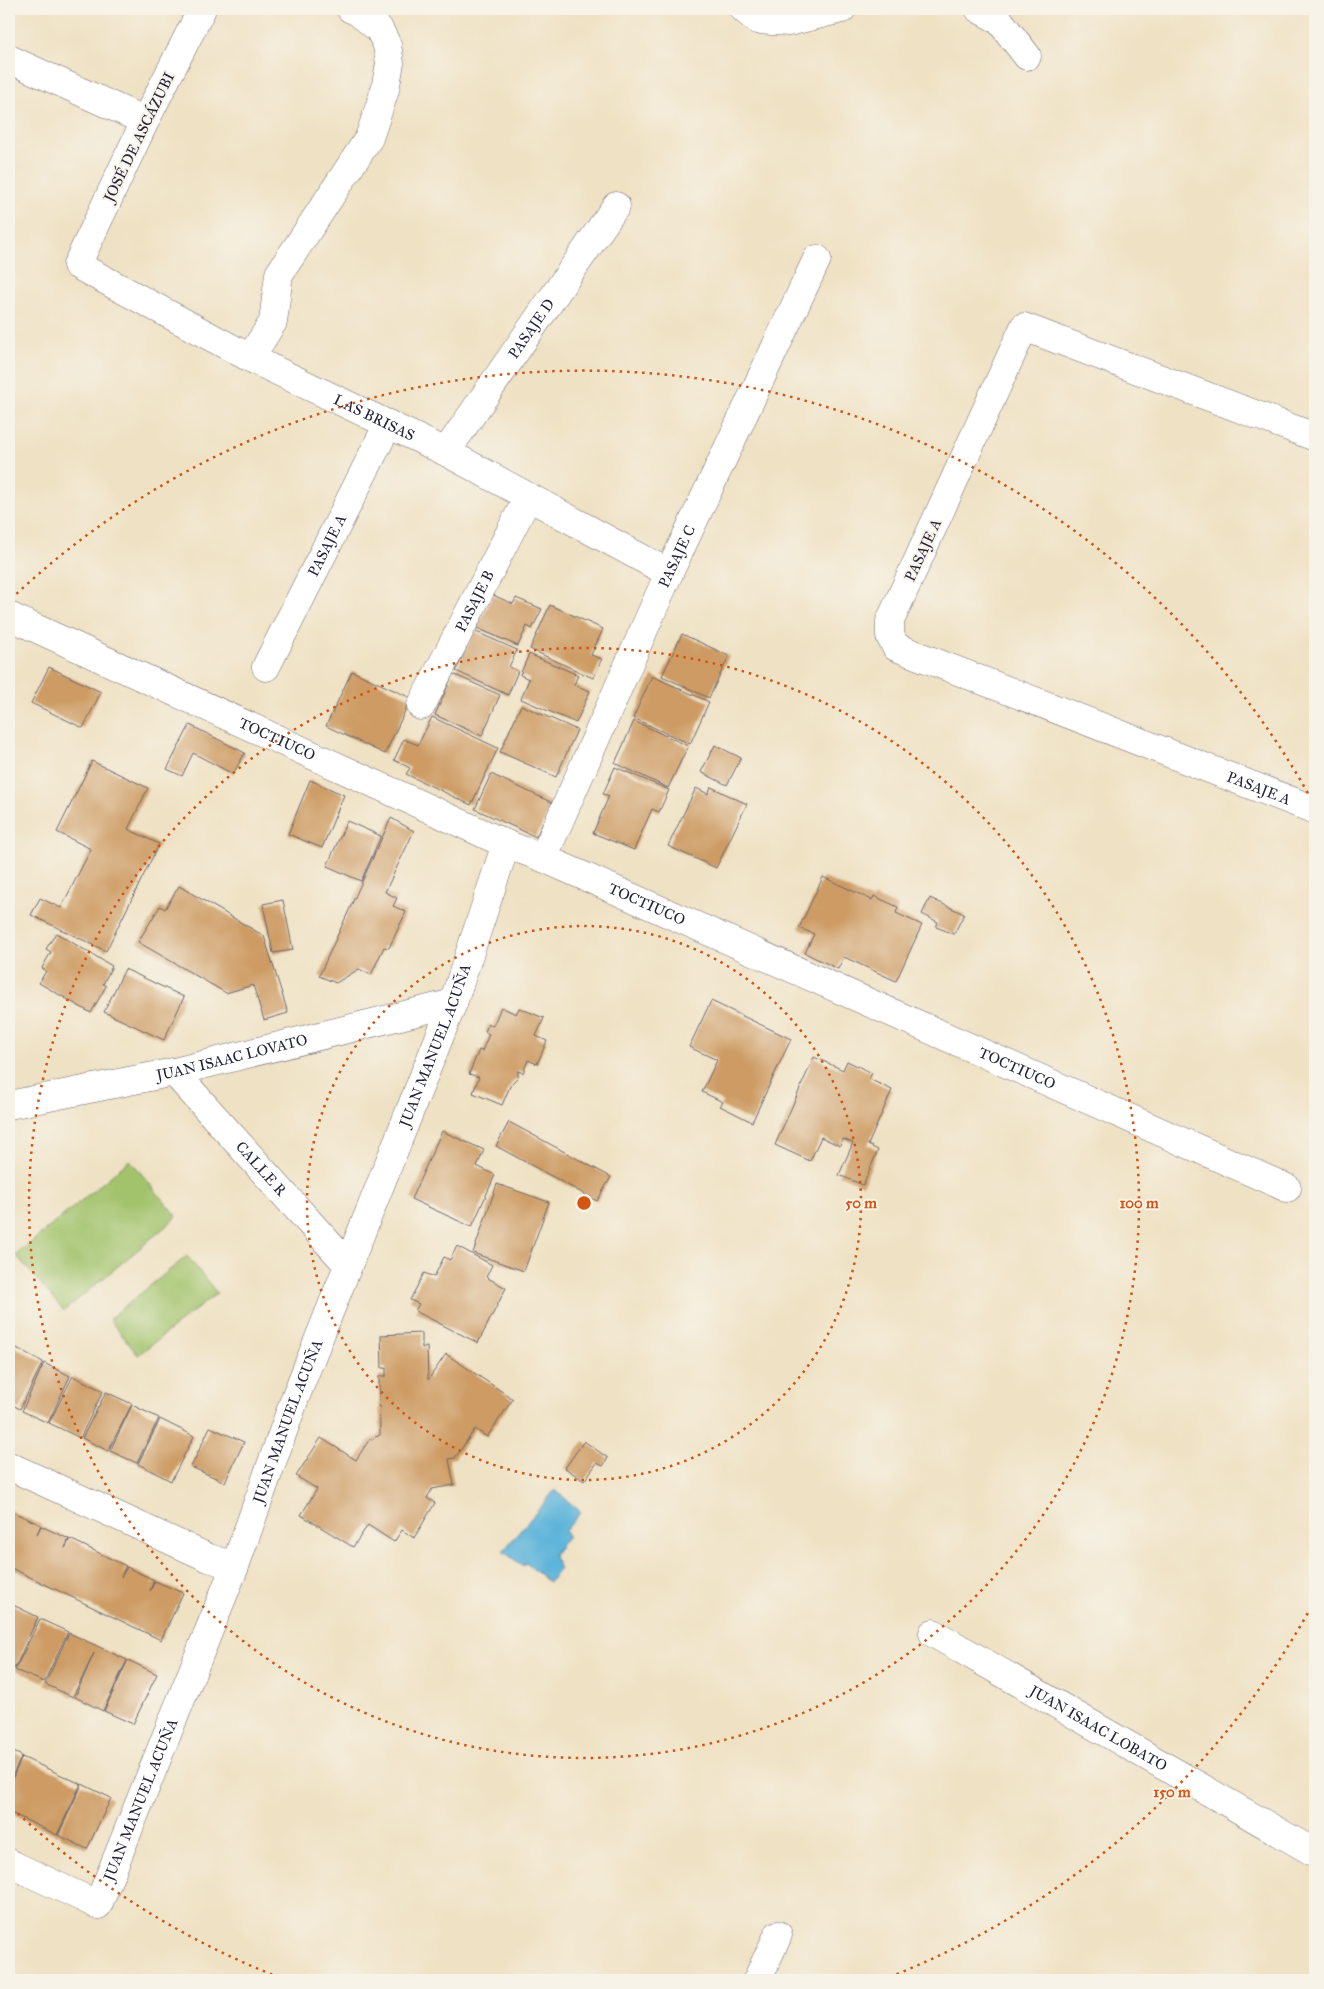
<svg xmlns="http://www.w3.org/2000/svg" width="1324" height="1989" viewBox="0 0 1324 1989" font-family="'IM FELL Great Primer',serif">
<style>
.green{fill:#a2c36c;stroke:#627254}
.water{fill:#5db4da;stroke:#406b8a}
.building{fill:#cd9b64}
.lines{fill:none;stroke-linecap:round;stroke-linejoin:round}
.minor-casing{stroke:#6a656b;stroke-width:29}
.minor{stroke:#fff;stroke-width:28}
.ring{fill:none;stroke:#d45411;stroke-width:2.5;stroke-dasharray:2.5 5}
.labels{text-anchor:middle;stroke-width:4;stroke-linejoin:round;paint-order:stroke}
.street-label{font-size:15px;fill:#22223b;stroke:#f7f3e8}
.centre{fill:#d45411;stroke:#f7f3e8;stroke-width:2.5}
.ring-label{font-size:15px;text-anchor:middle;font-weight:bold;fill:#d45411;stroke:#f7f3e8;stroke-width:4;stroke-linejoin:round;paint-order:stroke}
</style>
<rect width="100%" height="100%" fill="#f7f3e8"/>
<filter id="ink" filterUnits="userSpaceOnUse"><feTurbulence type="fractalNoise" baseFrequency=".02" numOctaves="2"/><feDisplacementMap in="SourceGraphic" scale="10" xChannelSelector="R" yChannelSelector="G"/><feConvolveMatrix kernelMatrix="1 2 1 2 8 2 1 2 1" color-interpolation-filters="sRGB"/></filter>
<filter id="wash" filterUnits="userSpaceOnUse"><feTurbulence type="fractalNoise" baseFrequency=".0096" numOctaves="4" result="noise"/><feDisplacementMap in="SourceGraphic" scale="20" xChannelSelector="R" yChannelSelector="G"/><feGaussianBlur stdDeviation="1.12" result="paint"/><feColorMatrix in="noise" values="0 0 0 0 0 0 0 0 0 0 0 0 0 0 0 0 0 1.4 0 .05"/><feComposite in="paint" operator="in"/></filter>
<g filter="url(#wash)">
<rect width="100%" height="100%" fill="#efe1c3"/>
<g class="green">
<polygon points="130,1160 177,1217 64,1311 16,1255"/>
<polygon points="187,1256 217,1293 138,1355 109,1319"/>
</g>
<polygon class="water" points="555,1490 581,1512 565,1531 568,1536 553,1555 560,1569 549,1582 526,1563 523,1566 503,1551"/>
<g id="blocks">
<g class="building">
<polygon points="493,595 513,604 516,598 542,609 532,629 527,626 518,646 477,628"/>
<polygon points="550,605 603,629 591,655 602,659 593,678 530,649"/>
<polygon points="474,631 517,650 509,667 518,671 508,695 456,671"/>
<polygon points="682,634 729,656 709,698 662,676"/>
<polygon points="529,654 578,675 574,685 590,691 576,723 521,699 529,679 520,675"/>
<polygon points="49,667 101,692 83,728 31,703"/>
<polygon points="352,671 411,698 385,754 326,726"/>
<polygon points="453,674 500,695 482,736 435,715"/>
<polygon points="652,676 709,702 690,744 633,718"/>
<polygon points="521,705 577,730 556,777 500,752"/>
<polygon points="432,717 498,748 471,805 406,774 410,768 394,760 404,739 418,745"/>
<polygon points="634,721 688,746 668,788 615,763"/>
<polygon points="190,725 245,753 233,774 193,753 182,776 167,769"/>
<polygon points="715,745 741,758 727,785 701,772"/>
<polygon points="92,761 148,788 128,829 159,844 106,951 31,915 40,898 61,908 91,849 57,832"/>
<polygon points="615,767 669,790 659,812 652,809 634,850 593,833 609,796 603,794"/>
<polygon points="491,774 553,803 536,837 475,809"/>
<polygon points="310,780 344,795 322,848 288,834"/>
<polygon points="711,787 747,804 716,868 668,846 696,788 708,794"/>
<polygon points="391,818 414,831 385,892 397,898 393,906 406,912 389,948 384,947 371,975 359,969 336,983 319,976"/>
<polygon points="347,821 381,836 361,881 327,866"/>
<polygon points="823,877 872,900 874,896 898,907 896,913 922,925 896,981 844,957 838,969 805,953 814,934 799,928"/>
<polygon points="179,886 264,936 288,1013 264,1020 253,985 226,993 138,942 160,906 165,909"/>
<polygon points="930,898 964,914 954,934 936,927 938,922 922,914"/>
<polygon points="283,900 293,950 273,953 263,904"/>
<polygon points="56,933 112,966 103,984 106,986 91,1013 39,983 46,971 42,968 51,952 46,949"/>
<polygon points="125,969 184,997 164,1040 104,1012"/>
<polygon points="711,1001 791,1039 752,1122 720,1106 723,1102 702,1092 717,1060 689,1047"/>
<polygon points="501,1007 516,1014 519,1008 544,1018 536,1036 547,1041 537,1064 528,1060 523,1073 518,1071 518,1077 511,1084 502,1105 473,1093 479,1077 469,1074 479,1050 482,1051 489,1034 485,1032 488,1024 493,1026"/>
<polygon points="814,1057 843,1070 847,1061 872,1073 869,1079 892,1090 868,1145 878,1150 863,1185 839,1175 853,1143 843,1139 840,1146 821,1137 810,1161 775,1145"/>
<polygon points="509,1122 611,1177 597,1201 496,1146"/>
<polygon points="442,1131 484,1150 477,1166 495,1175 472,1227 411,1199"/>
<polygon points="497,1184 549,1202 524,1271 473,1253"/>
<polygon points="457,1246 492,1265 486,1277 506,1288 478,1343 415,1311 419,1304 410,1300 424,1273 434,1277 444,1257 450,1260"/>
<polygon points="422,1333 422,1348 427,1347 428,1380 446,1354 513,1399 487,1437 475,1429 455,1458 449,1459 454,1485 432,1489 427,1498 435,1503 414,1538 402,1530 394,1542 368,1525 353,1547 301,1515 317,1489 296,1476 321,1438 356,1460 369,1440 380,1435 379,1376 386,1376 386,1368 382,1368 381,1335"/>
<polygon points="13,1346 43,1362 20,1409 9,1403 9,1355"/>
<polygon points="44,1363 70,1376 48,1423 22,1411"/>
<polygon points="73,1376 103,1391 80,1438 49,1423"/>
<polygon points="106,1392 132,1404 108,1451 82,1438"/>
<polygon points="132,1405 159,1418 137,1463 110,1451"/>
<polygon points="160,1419 194,1436 171,1481 138,1464"/>
<polygon points="210,1427 244,1442 225,1482 191,1467"/>
<polygon points="584,1441 608,1458 603,1466 597,1463 584,1481 565,1468"/>
<polygon points="9,1510 41,1525 37,1534 41,1526 69,1539 65,1548 70,1539 126,1566 121,1577 127,1567 154,1580 150,1591 155,1581 183,1593 161,1640 9,1567"/>
<polygon points="9,1603 38,1617 15,1668 9,1665"/>
<polygon points="40,1619 68,1632 44,1682 15,1670"/>
<polygon points="69,1633 127,1660 103,1711 75,1697 94,1653 73,1697 45,1684"/>
<polygon points="128,1660 157,1674 133,1724 104,1711"/>
<polygon points="9,1750 22,1756 9,1783"/>
<polygon points="22,1757 81,1784 57,1835 9,1812 9,1786"/>
<polygon points="82,1784 111,1798 87,1849 58,1835"/>
</g>
</g>
</g>
<g filter="url(#ink)">
<use href="#blocks" fill-opacity="0" stroke="#6a656b" stroke-width="1"/>
<g class="lines">
<defs>
<g id="minor">
<path id="s1" d="M202,9L145,121L77,265L250,358L446,452L669,573"/>
<polyline points="744,9 757,20 789,22 842,9"/>
<polyline points="979,9 999,20 1027,56"/>
<polyline points="9,59 145,121"/>
<polyline points="250,358 273,322 279,274 369,138 385,90 390,63 387,45 379,29 358,12 351,9"/>
<path id="s2" d="M1315,437L1024,327L890,621V636L896,647L1315,810"/>
<path id="s3" d="M446,452L616,206"/>
<path id="s4" d="M9,616L506,844L543,858L1287,1188"/>
<path id="s5" d="M266,667L388,424"/>
<path id="s6" d="M421,706L528,497"/>
<path id="s7" d="M543,858L669,573L817,259"/>
<path id="s8" d="M174,1072L348,1265"/>
<path id="s9" d="M9,1105L174,1072L453,1003"/>
<polyline points="9,1466 209,1558 235,1566"/>
<path id="s10" d="M933,1633L1315,1853"/>
<path id="s11" d="M9,1863L98,1905L235,1566L295,1398L453,1003L506,844"/>
<polyline points="757,1980 778,1935"/>
</g>
</defs>
<use href="#minor" class="minor-casing"/>
<use href="#minor" class="minor"/>
</g>
</g>
<g class="ring">
<circle cx="584" cy="1203" r="277"/>
<circle cx="584" cy="1203" r="555"/>
<path d="M1315 1600A832 832 0 0 1 882 1980M286 1980A832 832 0 0 1 11 1807M11 599A832 832 0 0 1 1315 806"/>
</g>
<g class="labels">
<g class="street-label">
<text transform="translate(139 137) rotate(-64)" y="5">JOSÉ DE ASCÁZUBI</text>
<text dy="5" stroke="none"><textPath href="#s3" startOffset="150">PASAJE D</textPath></text>
<text dy="5" stroke="none"><textPath href="#s1" startOffset="619">LAS BRISAS</textPath></text>
<text dy="5" stroke="none"><textPath href="#s5" startOffset="136">PASAJE A</textPath></text>
<text transform="translate(923 550) rotate(-65)" y="5">PASAJE A</text>
<text dy="5" stroke="none"><textPath href="#s7" startOffset="330">PASAJE C</textPath></text>
<text dy="5" stroke="none"><textPath href="#s6" startOffset="118">PASAJE B</textPath></text>
<text dy="5" stroke="none"><textPath href="#s4" startOffset="295">TOCTIUCO</textPath></text>
<text dy="5" stroke="none"><textPath href="#s2" startOffset="1051">PASAJE A</textPath></text>
<text dy="5" stroke="none"><textPath href="#s4" startOffset="700">TOCTIUCO</textPath></text>
<text dy="5" stroke="none"><textPath href="#s11" startOffset="1022">JUAN MANUEL ACUÑA</textPath></text>
<text dy="5" stroke="none"><textPath href="#s9" startOffset="228">JUAN ISAAC LOVATO</textPath></text>
<text dy="5" stroke="none"><textPath href="#s4" startOffset="1105">TOCTIUCO</textPath></text>
<text dy="5" stroke="none"><textPath href="#s8" startOffset="130">CALLE R</textPath></text>
<text dy="5" stroke="none"><textPath href="#s11" startOffset="618">JUAN MANUEL ACUÑA</textPath></text>
<text dy="5" stroke="none"><textPath href="#s10" startOffset="191">JUAN ISAAC LOBATO</textPath></text>
<text dy="5" stroke="none"><textPath href="#s11" startOffset="212">JUAN MANUEL ACUÑA</textPath></text>
</g>
</g>
<circle cx="584" cy="1203" r="8" class="centre"/>
<g class="ring-label">
<text x="861" y="1208">50 m</text>
<text x="1139" y="1208">100 m</text>
<text x="1172" y="1797">150 m</text>
</g>
<rect width="1324" height="1989" fill="none" stroke="#f7f3e8" stroke-width="30"/>
</svg>
